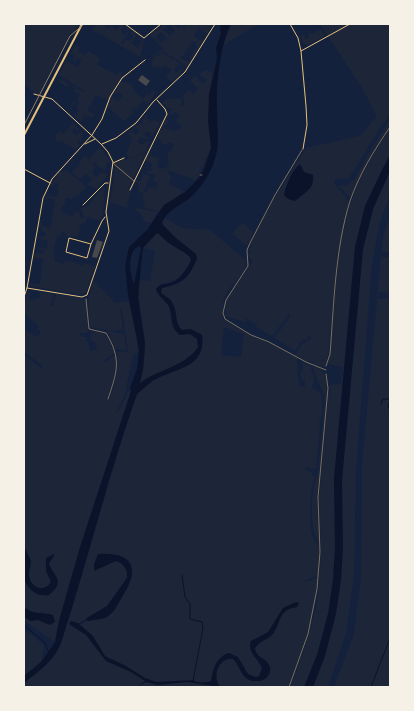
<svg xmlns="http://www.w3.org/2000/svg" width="414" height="711" viewBox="0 0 414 711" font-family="'DM Sans',sans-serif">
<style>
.green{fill:#1d2539;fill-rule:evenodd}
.water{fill:#0b132b;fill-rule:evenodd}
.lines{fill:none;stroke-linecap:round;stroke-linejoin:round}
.stream{stroke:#0b132b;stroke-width:1}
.building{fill:#48494c}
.path{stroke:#e5c07b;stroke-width:0.5}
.service{stroke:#e5c07b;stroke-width:0.5}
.minor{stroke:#e5c07b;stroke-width:1}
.tertiary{stroke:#e5c07b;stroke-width:2}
.tram{stroke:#918062;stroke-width:1}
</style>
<rect width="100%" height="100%" fill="#14213d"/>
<g class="green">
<polygon points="24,24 75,24 77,28 69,36 39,94 29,90 30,88 24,85"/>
<polygon points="92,24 105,24 107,29 112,24 111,25 117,30 119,27 118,24 125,26 121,30 124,36 128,31 125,28 126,27 130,30 121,43 123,44 126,39 129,41 134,36 130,33 132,31 137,35 131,43 137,48 142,42 138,38 139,37 144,41 140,57 102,35 103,33 100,34 92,30 95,25"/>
<polygon points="164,24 169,24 156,37 161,43 167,38 161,32 164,30 170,36 175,31 171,24 174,24 178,29 184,24 183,30 186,24 212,24 206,35 205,32 199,28 194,36 199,40 203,40 191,59 187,57 190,58 197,46 195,45 197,43 193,41 183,56 181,56 180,58 187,61 190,61 187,66 164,52 148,57 164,49 150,35 158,28 159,30"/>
<polygon points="231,24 259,24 223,45"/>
<path d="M320,24H390V115L380,128L349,178L335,179L334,183L349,202L337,259L328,356L325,365L323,367L314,364V362L306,361L295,355L301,345L312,338L309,336L307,339L302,340L295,351L274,338L290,317L289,314L272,336L256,327L257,325L247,318L245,322L225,316L227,299L253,261L248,256L251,252L248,251L251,247L250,245L274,199L306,148L360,136L377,116L362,88ZM302,167L304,172L313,175L311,187L295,201L285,190L296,168Z"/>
<polygon points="321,29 325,36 308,45 304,44 300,36 303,34 306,39 309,37 309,32 313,34"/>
<polygon points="75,45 80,47 78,52 85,55 88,51 100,58 97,65 117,75 120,71 122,72 121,78 107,100 96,95 87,110 94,114 92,118 84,115 82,122 74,116 79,110 76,107 79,103 76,102 69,111 68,110 74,101 76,102 80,94 74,91 75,88 68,84 67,86 68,88 59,82 60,79 84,92 85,91 59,75 66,61 78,67 82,60 77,57 75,61 73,60 75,56 71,54 67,60"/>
<path d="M163,53L186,67C180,65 178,63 174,70L177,73L180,69L183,70L172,82L166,77L172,70L165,65L162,68L156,66L154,68L151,62L154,60L152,58L149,59Z"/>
<path d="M205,70L212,72L208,120L211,148L196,180L167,170L171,176L169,184L184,191L159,211L143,208L145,201L142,199L144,193L138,191L139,184L136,182L134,184L135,181H141L143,175L139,173L136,178L139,172L150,176L144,192H147L149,187L155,189L157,187V183L153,181L155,175L147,173L149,170L152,171L153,169L150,168L152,166L151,163L145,161L148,155L159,158L157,167L164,169L169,165L167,152L171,151L175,142L173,144L168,142L167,145L161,143L162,140L158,139L157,141H155L166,119L169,120L166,125H164L163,128L176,131L180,129L182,126L176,122L180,115L175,112L173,114H169L172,109L166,107L162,101C169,98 174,98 182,99L181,106L185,105L183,96L189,90L194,94L198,88L190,81L195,75L199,81L203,84L207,80L199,75Z"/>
<polygon points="121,81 132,85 135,92 143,99 147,94 149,96 153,91 150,89 156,91 149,103 142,101 136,110 134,108 132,110 133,113 124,121 108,107 106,112 105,111 111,96 118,101 123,95 119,92 117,94 115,93"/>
<polygon points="147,114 148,115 146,118 152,122 153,120 160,122 152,137 150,135 151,133 147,131 144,135 151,139 150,140 140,137 137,142 143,145 146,140 149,142 145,153 130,158 126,154 132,140 128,133 134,129 133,131 135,135 139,132 137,128 134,128 140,123 142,124 143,122 142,121"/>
<polygon points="390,120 390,126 375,147 350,197 338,186 347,185 354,180 373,146"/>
<polygon points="73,123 79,129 78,131 74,128 72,132 76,136 81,130 83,133 82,136 82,140 81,142 78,140 77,141 80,145 75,150 62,141 57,142 55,136 59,131 63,134"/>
<path d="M390,128V155L382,170L365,206L355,247L334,479L335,547L333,580L328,614L317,655L304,687H290L306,645L316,608L319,582L321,552L319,497L329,388L332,405L330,385L341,384L343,367L328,364L330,354C335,303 336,251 351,202C360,176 374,151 390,128Z"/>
<polygon points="100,147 111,162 107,164 105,171 97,165 95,162 93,163 95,167 92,172 95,175 94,176 97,177 101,172 108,175 97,189 87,185 92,179 85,174 81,179 75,176 76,175 72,171 80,165 79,163 84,156 89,159"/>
<polygon points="145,154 128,189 131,191 127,205 131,208 110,203 116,162"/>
<path d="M62,170L64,172L66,170L86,187L76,197L74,196L71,200L67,197L64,200L66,202L60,209L67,216L69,215L71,217L78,210L81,218L84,217L81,208L88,206L103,187L105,188L103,214L100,221L87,217L84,225L83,222L79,227L81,230L78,233L79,236H66V234L62,231L60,236H57L53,253L55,255L54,261L63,264L64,261L70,262L71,261L83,266L84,263L95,266L86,292L82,295L30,286L32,279L31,283L33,284H40L43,259L34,258L33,261L34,254L44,253L43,250L38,249V247L46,249L48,241L38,238L39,237L45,236L46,233L40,231L42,229L39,228L40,222H42L41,226L47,227V229H50L55,203V200C50,198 49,199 45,199L46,195L56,197L59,192L57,188L59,184L55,182L53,187L51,186L55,178Z"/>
<polygon points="390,171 390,195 380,222 372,263 356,467 354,575 346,633 328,687 313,687 325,656 341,506 342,480 363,249 373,209"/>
<path d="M132,207L158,212L151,223L144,221C143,214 136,210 132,207Z"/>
<polygon points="390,216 390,252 383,252 382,257 390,257 390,293 379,292 378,299 390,298 390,687 334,687 354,634 361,576 362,468 380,265 383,237"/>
<path d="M164,217L182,228L210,230L246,260C247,275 229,284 224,299C222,305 222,313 223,319L251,336L274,345L297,358L298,378L300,387H305V380L301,379L300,372H302L303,365L301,362L310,365L314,379L312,388L321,393C322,402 324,414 319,422L320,424L316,469L306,467L304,470L312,472V475L315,476C310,489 308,525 313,538C314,541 318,544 319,547C321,555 318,567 318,575L304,581H309L316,578L318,579L308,633L288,687H24V683C39,671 54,661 61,643C88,560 108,476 137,394L153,381L189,365L197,358L202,335L182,330L179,328L172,301L161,293V290L162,288C167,287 174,286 178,284C189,278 195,265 196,254L177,239L163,225ZM224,327L244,334L241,357L221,355ZM120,555L133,576L115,610L106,617L88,621L87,618L107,606L127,578V571L120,561H116L104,565Z"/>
<polygon points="242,222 253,232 247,246 232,234"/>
<path d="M157,232C161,235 164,240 169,243C176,248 183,251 190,257L191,261C180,278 179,280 159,285L157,293L169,306L171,323L175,331L190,334L197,339L198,347C185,367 158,370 139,384C143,371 146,356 145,342C143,320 138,301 139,280L150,281L155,250L143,248Z"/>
<path d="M94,281L115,303L129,301L137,334L138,352L133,355L125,394L116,413L120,409L129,390L131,391C113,450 92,509 74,569C67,593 59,617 55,642L24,621V617L31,621L38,620L50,625L43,612L33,613L24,607V579L32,591L55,589L49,563L54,556L53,554L45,566L51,582C39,599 23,580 31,566L24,546V355L41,368L43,366L24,352V329L37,337L41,332L37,329L39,326L24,314V301L29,292L31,293L29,299L34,301L35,298L39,299L40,292L54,294L51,303L49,304L53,306L56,294L84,299L86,303L88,331L86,333H80V336L87,337L86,341H88L90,351L97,350L95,342L91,341V332L105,333L114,351V353L103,361L105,363L114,356L116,357L113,380L107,399L109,401L116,378L118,352H133H128L122,309H120L123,330L108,331L124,334L126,350L116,349L107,332L108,330L90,327L88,300Z"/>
<path d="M314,366C325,369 326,377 327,388L317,497L319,543C309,528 310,490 318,474L325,398L313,368Z"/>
<polygon points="24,629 44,645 41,662 24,676"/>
</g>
<g class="water">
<path d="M221,24H231C220,45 216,85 217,110C217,125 220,144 215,159C211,172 203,185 193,195C184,204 168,209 162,222L163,225L177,239L196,254L197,258C190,278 182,283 162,288L161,293C165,296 171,299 173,304C178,313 174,323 182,330L191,329L202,335C207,369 173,368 152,381C147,385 142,390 137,394C108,476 88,560 61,643C54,661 39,671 24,683V676L41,662L55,642L59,621L80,547L131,391L130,388L137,369L139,350L128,295L125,266L129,247L147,230L164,205L185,192L199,178L204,169L211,148L208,120L209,95L217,59L216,48L221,33L220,28ZM157,233C161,235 164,240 169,243C176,248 183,251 190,257L191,261C187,268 182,277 175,281C169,285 161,282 156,289C158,296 164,299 168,305C175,316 168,325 180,335L190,334L197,339L198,347C185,367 158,369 140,383L143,370L145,343L138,298L141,266L143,248ZM139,246L141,248L134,284C130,274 126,252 139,246Z"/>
<polygon points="390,155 390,171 373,209 363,249 342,480 343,547 341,580 336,614 325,656 313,687 304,687 317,655 328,614 333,580 335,547 334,479 355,247 365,206 382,170"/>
<path d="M300,164L304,172L313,175C315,189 304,193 295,201L288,199L284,195C286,185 292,170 300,164Z"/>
<path d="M24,546L31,561C31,565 29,569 29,573C29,587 43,594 51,582L46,571V558L54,554V556L49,563C53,577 67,580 49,595C36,597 29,590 24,579Z"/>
<path d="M98,554C136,552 140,570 121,599C116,606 115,612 107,617C101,620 95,619 88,621L86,620L87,618L107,606L127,578C128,570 124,563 116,561L94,571V564Z"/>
<path d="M296,602L299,603L297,607C276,610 282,625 271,636C266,640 259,642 255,648C256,658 265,657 269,665C271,669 270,673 268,676C265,680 262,681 257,681C241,682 242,668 233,659C218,657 212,677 220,687L187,682L158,685L146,682L137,687L145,681L131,672L106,661L86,635L69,624L71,621L78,623L93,636L105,656L126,666L145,678L157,682L193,680C197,683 206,683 211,681C213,669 216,657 229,653L238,657L248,674L256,677L259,676L262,668C258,658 247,653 251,641L268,632L283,608Z"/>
<path d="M24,607C33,615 42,612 53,615L55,622L50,625L38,620L31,621L24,617Z"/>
</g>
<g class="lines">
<g class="stream">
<polyline points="390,400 388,406 390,411"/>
<polyline points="381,404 383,399 390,399"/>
<polyline points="182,575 185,597 190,604 190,619 202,622 203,628 193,681"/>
<polyline points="79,624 86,620"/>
<polyline points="24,625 45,643 49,653"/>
<polyline points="371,687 390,638"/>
</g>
</g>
<g class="building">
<polygon points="142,75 150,81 146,86 138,80"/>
<polygon points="97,240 103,242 97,258 92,257"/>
</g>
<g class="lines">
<g class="path">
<polyline points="200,175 202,175"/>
<path d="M86,299L89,329L106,333C122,359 117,372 108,399"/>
<path d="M326,366L330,354C334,304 335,250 350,201C359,175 374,150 390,127"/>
<polyline points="289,687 308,634 317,589 320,552 318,497 328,388 326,374"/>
</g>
<g class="service">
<polyline points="302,150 275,195 250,243 247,250 248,266 226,300 223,313 225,319 251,335 269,342 306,362 326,370"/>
<polyline points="114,164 134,181"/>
</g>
<g class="minor">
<polyline points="125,24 144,38 161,24"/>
<polyline points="290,24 298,38 301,51 306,106 307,125 303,149"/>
<polyline points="301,51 350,24"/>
<polyline points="85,144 95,139"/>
<polyline points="102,144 116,138 136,123 153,102 185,72 215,24"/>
<polyline points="113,163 124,158"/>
<polyline points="24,169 50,183"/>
<polyline points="130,190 167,114 165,109 157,100"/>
<polyline points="83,205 105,183 108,183"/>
<polyline points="91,244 87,258 66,252 69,238 91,244 102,221 105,217"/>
<polyline points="27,288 82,297 87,295 109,231 106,212 113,162 108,152 101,144 52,99 34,94"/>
<polyline points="24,297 27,288 43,198 52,179 92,135 102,119 110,97 122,78 145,60"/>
</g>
<polyline class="tertiary" points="24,135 82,24"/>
<polyline class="tram" points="24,125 70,36 84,24"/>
</g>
<rect width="414" height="711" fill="none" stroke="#f6f1e7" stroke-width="50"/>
</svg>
